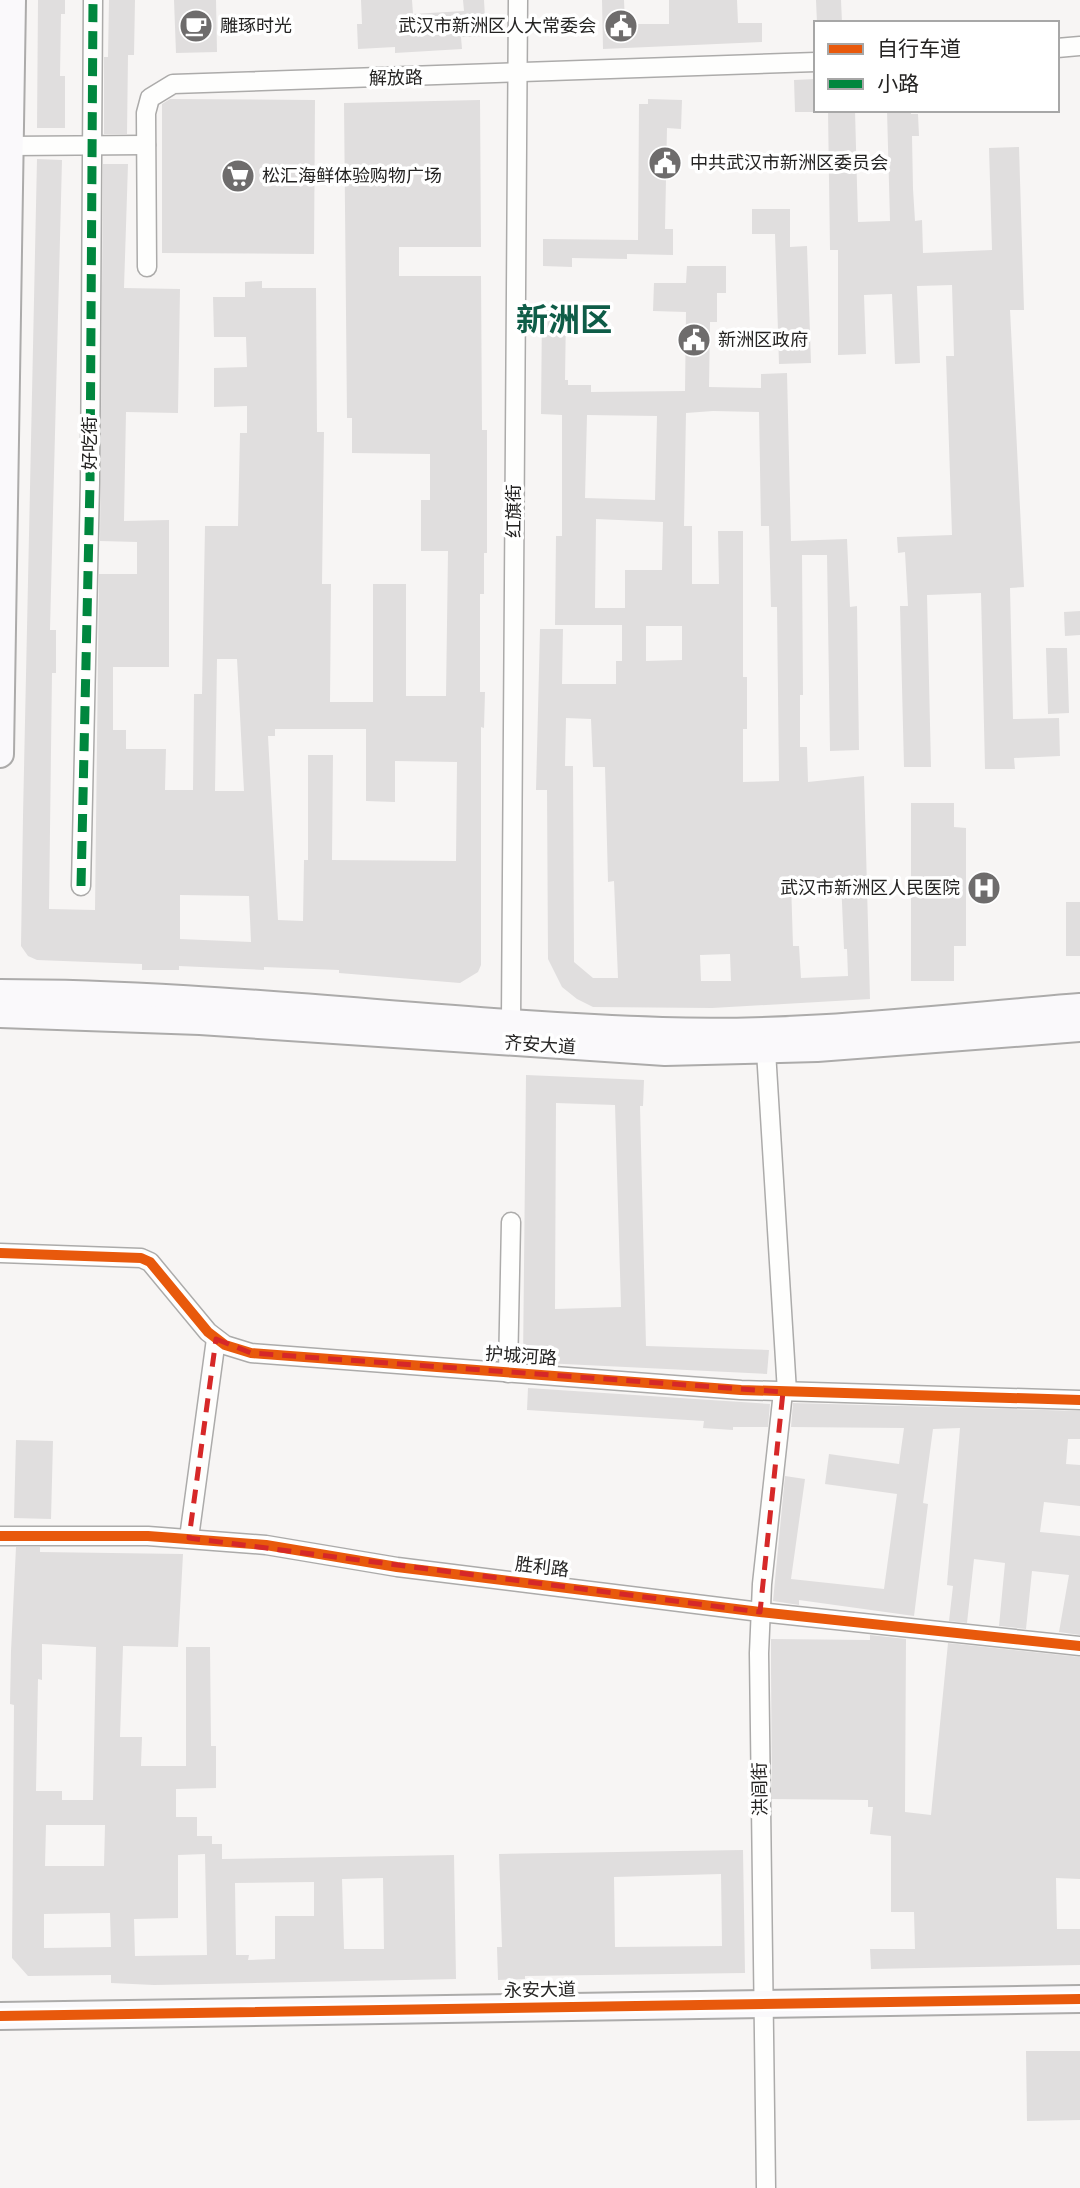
<svg xmlns="http://www.w3.org/2000/svg" width="1080" height="2188" viewBox="0 0 1080 2188" font-family="'IBM Plex Sans','Noto Sans SC',sans-serif">
<style>
.building{fill:#e0dede;fill-rule:evenodd}
.lines{fill:none;stroke-linecap:round;stroke-linejoin:round}
.street-casing{stroke:#acabaa;stroke-width:21}
.secondary-casing{stroke:#acabaa;stroke-width:30}
.street{stroke:#fefefd;stroke-width:18}
.secondary{stroke:#faf9fb;stroke-width:26}
.quiet{stroke:#00873e;stroke-width:9;stroke-dasharray:18 9;stroke-linecap:butt}
.cycleway-casing{stroke:#fff;stroke-width:15}
.cycleway{stroke:#e8590c;stroke-width:10}
.marked{fill:none;stroke:#d62828;stroke-width:5;stroke-dasharray:14 9;stroke-linejoin:round}
.labels{text-anchor:middle;stroke-width:7;stroke-linejoin:round;paint-order:stroke}
.poi-label{font-size:18px;fill:#242322;stroke:#fff;text-anchor:start}
.street-label{font-size:18px;fill:#242322;stroke:#fff}
.town-label{font-size:32px;font-weight:bold;fill:#0e5c47;stroke:#fff}
</style>
<rect width="100%" height="100%" fill="#f7f5f4"/>
<g class="building">
<polygon points="38,0 65,0 65,14 61,14 60,76 65,76 65,128 37,128"/>
<polygon points="109,0 135,0 134,55 128,55 127,134 104,134 104,57 108,57"/>
<polygon points="174,0 216,0 217,52 176,53"/>
<polygon points="361,0 412,0 413,14 464,11 463,0 484,0 486,36 461,37 462,49 395,53 395,47 358,49 357,24 362,24"/>
<polygon points="602,0 624,0 625,24 669,24 669,0 737,0 738,23 762,23 762,42 603,49"/>
<polygon points="816,0 841,0 842,23 817,23"/>
<polygon points="815,79 815,112 795,112 794,80"/>
<polygon points="170,99 315,100 314,254 162,253 162,104"/>
<polygon points="648,99 682,100 681,129 667,128 665,229 673,229 673,255 627,254 627,259 572,258 572,267 543,266 543,239 638,240 639,104 648,104"/>
<path d="M480,100L481,247H399V276H481L482,430H487V553H484V594H480V692H485L484,728L481,727V965L478,972L460,983L339,973V970L264,967V970L179,966V970H142V964L37,960L28,956L21,946L23,816L37,159L62,160L50,630H56V673H52L49,909L95,910L99,574H137V542L100,541L103,164H128L124,288L180,289L178,413L126,412L124,521L169,520V667H113V730H126V749H166L165,790H193L194,694H202L205,526H238L240,433H247V406L214,407V368L247,367L246,337H214L213,297H245V282L262,281V288H316L317,432H324L322,584H331L330,702H373V584H406V696H446L448,551H421V500H430V454L352,453V418H347L344,103ZM217,659H237L244,791H215ZM275,729H366V801L395,802V761L457,762L456,861L332,860L333,755H308V860H304L303,921L278,920L268,736H275ZM180,895L249,896L251,942L180,939Z"/>
<polygon points="828,110 855,110 858,222 890,221 887,110 911,110 911,114 918,114 919,136 912,136 913,189 915,221 922,220 923,253 992,250 989,148 1019,147 1024,310 1010,310 1024,587 1010,588 1013,719 1059,718 1060,756 1014,758 1015,769 985,769 981,593 927,595 931,767 904,767 900,606 908,606 905,552 898,553 897,537 952,535 946,356 954,356 952,285 917,286 920,363 895,364 892,294 864,295 866,354 838,355 838,250 830,250"/>
<polygon points="752,209 790,209 790,247 807,246 811,363 779,364 775,234 752,234"/>
<path d="M687,266H726V293H717V322H710L709,387L761,388V374L787,373L791,541L847,539L850,607L857,606L859,750L830,751L827,555H802L803,695H800V747H807L808,782L864,776L870,999L712,1008L593,1007L577,999L562,987L548,959L547,790H536L540,629H563L562,684H616V661H622V625H555L556,536H562V415L541,414L542,310L566,311L565,380H568V385H591V392L685,391L686,312L653,311L654,283H686ZM713,411L759,412L761,526H769L771,607H777L779,781L743,782V729H747V677H743V531H718L719,584H692V526H684L686,413ZM587,415L657,416L655,500L585,498ZM596,519L663,522L662,570H625V608H595ZM646,626H682V660L646,661ZM566,718L591,719L593,767H605L608,882L614,881L618,978H593L574,962L573,766H565ZM841,880L844,949H847L848,976L801,978L799,946H793L791,882ZM730,954L731,981H701L700,955Z"/>
<polygon points="1080,611 1080,635 1065,636 1064,612"/>
<polygon points="1046,648 1067,648 1069,713 1048,714"/>
<polygon points="911,803 954,803 954,827 966,828 966,946 954,946 954,981 911,981"/>
<rect x="1066" y="902" width="14" height="54"/>
<path d="M526,1075L644,1080L643,1106H640L646,1346L769,1350L767,1374L523,1362ZM556,1103L615,1105L621,1307L555,1309Z"/>
<polygon points="528,1388 770,1404 768,1427 733,1427 733,1430 703,1428 704,1421 527,1410"/>
<polygon points="793,1403 1080,1411 1080,1439 1068,1439 1066,1464 1080,1465 1080,1506 1044,1502 1040,1532 1080,1536 1080,1635 1059,1632 1069,1575 1032,1571 1026,1629 999,1626 1005,1563 974,1559 967,1623 949,1621 953,1586 947,1585 960,1428 933,1429 923,1503 928,1504 914,1616 799,1600 799,1605 773,1601 785,1476 805,1479 791,1579 884,1589 897,1494 825,1484 829,1454 899,1464 904,1428 791,1427"/>
<polygon points="16,1440 53,1441 51,1519 14,1518"/>
<path d="M16,1547H40V1552L183,1554L178,1647L123,1646L120,1737H142L141,1766H186V1647H210L211,1746H216V1788L176,1789V1817H197V1836H212V1844H222V1859L454,1855L456,1979L154,1985L111,1983V1975L28,1976L12,1958L14,1705L10,1704L11,1651ZM42,1644L96,1647L93,1800H62V1791H36L38,1679L42,1680ZM46,1825H105L104,1866H45ZM205,1854L207,1955L135,1956L134,1919L178,1918V1855ZM383,1878L384,1949H344L342,1879ZM314,1882V1916H275V1959L248,1960L249,1955H236L235,1883ZM110,1913L111,1947L44,1948V1914Z"/>
<polygon points="870,1635 906,1639 905,1812 931,1815 948,1643 1080,1657 1080,1879 1056,1878 1057,1929 1080,1929 1080,1965 871,1969 870,1949 915,1949 914,1912 891,1912 891,1836 870,1834 873,1807 868,1807 868,1800 772,1799 771,1671 771,1639 870,1640"/>
<path d="M743,1850L745,1973L525,1976V1979L498,1980L497,1947H502L499,1854ZM721,1874L722,1946L615,1947L614,1877Z"/>
<polygon points="1026,2051 1080,2051 1080,2120 1027,2121"/>
</g>
<g class="lines">
<defs>
<g id="street">
<polyline points="1057,48 1080,46"/>
<polyline points="9,146 146,145"/>
<polyline points="147,267 146,113 150,98 173,84 816,62"/>
<polyline points="81,886 90,483 93,0"/>
<polyline points="511,1022 518,0"/>
<polyline points="766,1051 787,1392"/>
<polyline points="0,1253 141,1258 150,1262 208,1332 225,1345 251,1353 741,1390 1080,1400"/>
<polyline points="508,1373 511,1222"/>
<polyline points="0,1536 148,1536 266,1545 397,1567 760,1612 1080,1646"/>
<polyline points="189,1538 216,1339"/>
<polyline points="766,2188 759,1653 762,1584 783,1392"/>
</g>
<g id="secondary">
<polyline points="0,754 12,0"/>
<path d="M0,993C221,993 441,1024 662,1031C801,1036 941,1018 1080,1007"/>
<polyline points="0,1014 200,1021 665,1052 817,1048 1080,1028"/>
<polyline points="0,2016 1080,1999"/>
</g>
</defs>
<use href="#street" class="street-casing"/>
<use href="#secondary" class="secondary-casing"/>
<use href="#street" class="street"/>
<use href="#secondary" class="secondary"/>
<polyline class="quiet" points="81,886 90,483 93,0"/>
<defs>
<g id="cycleway">
<polyline points="0,1253 141,1258 150,1262 208,1332 225,1345 251,1353 741,1390 1080,1400"/>
<polyline points="0,1536 148,1536 266,1545 397,1567 760,1612 1080,1646"/>
<polyline points="0,2016 1080,1999"/>
</g>
</defs>
<use href="#cycleway" class="cycleway-casing"/>
<use href="#cycleway" class="cycleway"/>
</g>
<path class="marked" d="M216,1339L251,1353L783,1392L760,1612L189,1538Z"/>
<defs>
<symbol id="cafe-disc" viewBox="-11 -11 22 22"><circle r="9.5" fill="#6e6c6c" stroke="#fff"/><path d="M-5.5-4.5H6V0H3Q3 3.5 0 3.5H-2.5Q-5.5 3.5-5.5 0ZM3-3.2v2h1.7v-2ZM-6 4.5H4V6H-6Z" fill="#fff"/></symbol>
<symbol id="civic-disc" viewBox="-11 -11 22 22"><circle r="9.5" fill="#6e6c6c" stroke="#fff"/><path d="M-.6-6.5H3V-4.5H.6V-3L4-1V1h2V6H-6V1h2V-1L-.6-3ZM-1.2 2.5V6h2.4V2.5Z" fill="#fff"/></symbol>
<symbol id="supermarket-disc" viewBox="-11 -11 22 22"><circle r="9.5" fill="#6e6c6c" stroke="#fff"/><path d="M-6-5.5h2.5l.6 2H6L4.5 2H-2.5L-4.4-4H-6ZM-1.5 3.2a1.3 1.3 0 1 0 .1 0ZM3 3.2a1.3 1.3 0 1 0 .1 0Z" fill="#fff"/></symbol>
<symbol id="hospital-disc" viewBox="-11 -11 22 22"><circle r="9.5" fill="#6e6c6c" stroke="#fff"/><path d="M-5-5h3v3.5h4V-5h3V5h-3V1.5h-4V5h-3Z" fill="#fff"/></symbol>
</defs>
<g fill-rule="evenodd">
<use href="#cafe-disc" x="177" y="7" width="38" height="38"/>
<use href="#civic-disc" x="602" y="7" width="38" height="38"/>
<use href="#civic-disc" x="646" y="144" width="38" height="38"/>
<use href="#supermarket-disc" x="219" y="157" width="38" height="38"/>
<use href="#civic-disc" x="675" y="321" width="38" height="38"/>
<use href="#hospital-disc" x="965" y="869" width="38" height="38"/>
</g>
<g class="labels">
<g class="poi-label">
<text x="220" y="32">雕琢时光</text>
<text x="596" y="32" text-anchor="end">武汉市新洲区人大常委会</text>
<text x="690" y="169">中共武汉市新洲区委员会</text>
<text x="262" y="182">松汇海鲜体验购物广场</text>
<text x="718" y="346">新洲区政府</text>
<text x="960" y="894" text-anchor="end">武汉市新洲区人民医院</text>
</g>
<g class="street-label">
<text transform="translate(396 78) rotate(-1)" y="6">解放路</text>
<text transform="translate(90 443) rotate(-90)" y="6">好吃街</text>
<text transform="translate(514 511) rotate(-90)" y="6">红旗街</text>
<text transform="translate(540 1045) rotate(4)" y="6">齐安大道</text>
<text transform="translate(521 1356) rotate(4)" y="6">护城河路</text>
<text transform="translate(542 1567) rotate(7)" y="6">胜利路</text>
<text transform="translate(760 1789) rotate(-91)" y="6">洪闾街</text>
<text transform="translate(540 1990) rotate(-1)" y="6">永安大道</text>
</g>
<g class="town-label">
<text x="564" y="331">新洲区</text>
</g>
</g>
<rect x="814" y="21" width="245" height="91" fill="#ffffff" stroke="#a7a7a7" stroke-width="2"/>
<rect x="828" y="44" width="35" height="10" fill="#e8590c" stroke="#a7a7a7" stroke-width="2"/>
<text x="877" y="56" font-size="21" fill="#242322">自行车道</text>
<rect x="828" y="79" width="35" height="10" fill="#00873e" stroke="#a7a7a7" stroke-width="2"/>
<text x="877" y="91" font-size="21" fill="#242322">小路</text>
</svg>
